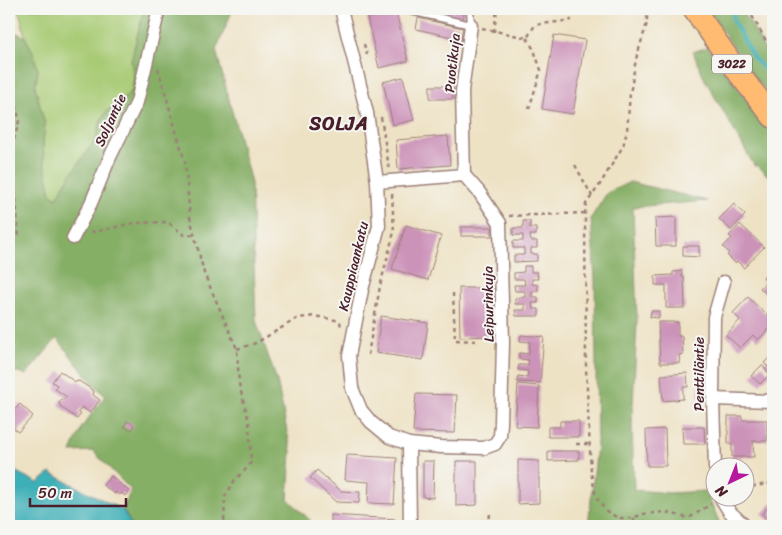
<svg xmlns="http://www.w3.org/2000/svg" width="782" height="535" viewBox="0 0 782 535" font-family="Sriracha,sans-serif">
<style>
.green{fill:#a8cb74;stroke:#797550}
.forest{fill:#86af66;stroke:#686748}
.water{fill:#3eafb7;stroke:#446771}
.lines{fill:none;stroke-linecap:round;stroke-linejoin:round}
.stream{stroke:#3eafb7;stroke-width:4}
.building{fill:#cc93b9}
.service-casing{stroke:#9c8078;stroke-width:9}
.minor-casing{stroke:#9c8078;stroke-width:15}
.primary-casing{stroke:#9c8078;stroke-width:24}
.path{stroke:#9c8078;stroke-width:2.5;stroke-dasharray:4 4;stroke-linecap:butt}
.service{stroke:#fff;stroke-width:6}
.minor{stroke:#fff;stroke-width:12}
.primary{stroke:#ffbb71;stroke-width:21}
.labels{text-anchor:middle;stroke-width:4;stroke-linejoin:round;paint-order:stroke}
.shield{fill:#f6f6f2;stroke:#7e6067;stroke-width:1}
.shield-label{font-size:12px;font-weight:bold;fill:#4a1f2b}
.street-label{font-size:14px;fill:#4a1f2b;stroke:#f6f6f2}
.district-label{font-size:19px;font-weight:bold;letter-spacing:1px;fill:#4a1f2b;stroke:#f6f6f2}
</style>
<rect width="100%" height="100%" fill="#f6f6f2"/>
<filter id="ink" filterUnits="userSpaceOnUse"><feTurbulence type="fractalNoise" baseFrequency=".02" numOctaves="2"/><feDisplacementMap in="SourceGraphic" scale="10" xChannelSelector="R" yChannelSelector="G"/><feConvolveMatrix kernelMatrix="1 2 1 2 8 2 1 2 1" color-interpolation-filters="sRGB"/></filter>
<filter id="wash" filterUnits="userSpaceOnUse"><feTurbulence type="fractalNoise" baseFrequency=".0096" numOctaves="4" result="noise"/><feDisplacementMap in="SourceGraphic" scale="20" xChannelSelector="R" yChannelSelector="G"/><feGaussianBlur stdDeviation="1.12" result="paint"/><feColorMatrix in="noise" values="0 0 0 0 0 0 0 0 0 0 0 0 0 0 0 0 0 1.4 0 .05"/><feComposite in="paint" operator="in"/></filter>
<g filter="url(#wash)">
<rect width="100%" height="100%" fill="#eee2c5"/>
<polygon class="green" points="19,9 144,9 131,61 134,77 132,91 120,102 109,109 101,119 96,139 65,183 57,198 51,194 44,161 43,142 45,125 35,86 38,71 33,52 25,37"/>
<g class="forest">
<polygon points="144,9 233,9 216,50 251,183 256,321 277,381 291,451 288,499 316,526 132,526 123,510 131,490 93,451 71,452 82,427 105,396 84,373 57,338 26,375 19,372 9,372 9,341 12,339 15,327 12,268 9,267 9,40 15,32 25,37 33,52 38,71 35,86 45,125 43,142 44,161 51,194 57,198 65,183 96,139 101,120 109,109 120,102 132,91 134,77 131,61"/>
<polygon points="708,9 739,9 751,24 767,54 773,62 773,99 751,73"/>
<polygon points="708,47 773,137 773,181 757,165 755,167 704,78 693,52"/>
<polygon points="630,182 707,201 633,207 637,322 632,425 634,490 670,493 706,491 721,526 588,526 597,446 595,280 591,218 607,193"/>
</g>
<polygon class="water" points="9,468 38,483 50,473 123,510 132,526 9,526"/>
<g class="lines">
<polyline class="stream" points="734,9 733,20 753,57 773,79"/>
</g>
<g id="blocks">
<g class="building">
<polygon points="423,9 460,9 465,10 462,22 422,12"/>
<polygon points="396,12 408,61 379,68 367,18"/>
<polygon points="418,18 463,28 461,39 416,29"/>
<polygon points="554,35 585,40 573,114 542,109"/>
<polygon points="403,77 414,120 393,125 383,82"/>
<rect x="430" y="86" width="23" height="13"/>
<polygon points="448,136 450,165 398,169 396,140"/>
<polygon points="734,204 745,215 731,230 719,219"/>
<polygon points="676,217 676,246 656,246 655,218"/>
<polygon points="523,221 530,221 530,228 536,228 536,235 530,235 531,241 537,241 537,248 531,248 531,254 537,254 537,261 514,262 514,255 524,255 524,248 513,248 513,241 523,241 523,235 513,235 513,228 523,228"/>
<polygon points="740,224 764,247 744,268 737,261 735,263 727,255 729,253 723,247 732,238 729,236"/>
<polygon points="406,225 441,236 428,280 392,269"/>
<rect x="461" y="227" width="31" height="9"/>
<polygon points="683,246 699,246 699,257 683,256"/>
<polygon points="524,266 531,266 531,272 537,272 538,279 532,279 532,284 538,285 538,291 532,291 532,297 538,297 538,303 532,303 533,309 539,309 539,316 516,316 515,310 525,310 525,304 515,304 515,298 525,297 525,291 515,291 514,285 525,285 524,279 514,279 514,273 524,272"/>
<polygon points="773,267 773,300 760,288 766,282 763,278"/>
<polygon points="682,271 682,277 684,277 685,308 666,308 666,285 655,285 655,276 673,275 673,272"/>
<polygon points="459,288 494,288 495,336 460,337"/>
<polygon points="748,297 773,321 773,325 758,340 753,335 740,348 726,335 740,320 733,313"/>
<polygon points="651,311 659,311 659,318 650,317"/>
<polygon points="381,316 428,323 423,360 376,353"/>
<polygon points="658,322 678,322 678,336 682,336 683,354 679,355 680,363 660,363"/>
<polygon points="521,335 544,337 540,383 517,382 518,376 527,377 528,371 518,370 519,365 528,365 529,360 519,359 519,353 529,354 529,347 530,342 520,341"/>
<polygon points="773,354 773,377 769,372 771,370 764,363"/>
<polygon points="762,365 770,374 760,384 751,376"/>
<polygon points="60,371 75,382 79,381 94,391 93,395 100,400 90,413 82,407 78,412 81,414 77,419 61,407 59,403 62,399 65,399 67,397 55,389 57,385 52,382"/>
<polygon points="687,373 688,387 683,387 683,399 663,401 661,375"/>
<polygon points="518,384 539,386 537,427 515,426"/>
<polygon points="699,385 703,385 703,396 698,396"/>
<polygon points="416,394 457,395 455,433 413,432"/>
<polygon points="20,404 33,416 18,432 9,424 9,416"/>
<polygon points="728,416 742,416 742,420 767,420 767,441 753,441 754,457 732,457 732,444 728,444"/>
<polygon points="127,421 134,425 132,430 124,427"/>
<polygon points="560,421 579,421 579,437 548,437 548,427 560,427"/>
<polygon points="682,427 704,427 705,444 683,444"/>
<polygon points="665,429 666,466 647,466 646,430"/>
<polygon points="548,451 579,451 579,460 548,461"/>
<polygon points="347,455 397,458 394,504 368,503 369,482 345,480"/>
<polygon points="518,460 539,461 539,503 518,504"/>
<polygon points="423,461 434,461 433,498 423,497"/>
<polygon points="456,461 477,461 477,505 456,506"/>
<polygon points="317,470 341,491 360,492 359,503 336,502 310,478"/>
<polygon points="111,476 129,491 125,496 122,493 119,495 116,492 115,494 103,485"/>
<polygon points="773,502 773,518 770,522 762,514"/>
<polygon points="331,515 395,519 394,526 331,526"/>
<rect x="456" y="524" width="22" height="2"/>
<rect x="542" y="524" width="21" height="2"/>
</g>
</g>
</g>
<g filter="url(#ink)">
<use href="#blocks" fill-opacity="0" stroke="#9c8078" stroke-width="1"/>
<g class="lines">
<defs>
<polyline id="service" points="402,9 471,25 470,9"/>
<g id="minor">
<polyline points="341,9 367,113 377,182 379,226 362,290 349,356 352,388 361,410 371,422 389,437 409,444 441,447 484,448 495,444 500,436 501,423 503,342 500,223 479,192 464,175 377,182"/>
<polyline points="464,175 462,91 471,25"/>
<polyline points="73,238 91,203 110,157 137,102 159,9"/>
<polyline points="713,399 773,401"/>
<polyline points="409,444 410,526"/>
<polyline points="715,468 713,399 714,317 724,282"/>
<polyline points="721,498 729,511 745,526"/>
</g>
<polyline id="primary" points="694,9 740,75 773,117"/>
</defs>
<use href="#service" class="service-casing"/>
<use href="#minor" class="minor-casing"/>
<use href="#primary" class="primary-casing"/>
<g class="path">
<polyline points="644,9 647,14 647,23 636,59 630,94 627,131 623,146 599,186 586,204 585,213 586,368 591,472 596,497 606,511 618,518 633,518 643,514 665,512 689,518 711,504"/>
<polyline points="748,9 773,53"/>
<polyline points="482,28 527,38 535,25 572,20"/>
<polyline points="494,32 497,9"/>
<polyline points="527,38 534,50 541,70 529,109"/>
<polyline points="364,44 367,55"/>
<polyline points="158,68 185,162 190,217 204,273 237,349 239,384 249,422 251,462 247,468 234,481 225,497 224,526"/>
<polyline points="9,100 17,108 19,121 12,147 19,239"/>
<polyline points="381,117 389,168"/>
<polyline points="575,165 592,196"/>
<polyline points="509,216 585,213"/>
<polyline points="91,231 94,232 134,223 168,222 184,235 195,235"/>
<polyline points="453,293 455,340 477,341"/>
<polyline points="237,349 256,343 298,318 315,316 340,321 341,328"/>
<polyline points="368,355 380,286 394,232 392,193"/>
<polyline points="576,444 589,444"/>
<polyline points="744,488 773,483"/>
<polyline points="633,518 637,526"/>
<polyline points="533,519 533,526"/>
<polyline points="489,526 490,512"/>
</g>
<use href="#service" class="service"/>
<use href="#minor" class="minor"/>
<use href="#primary" class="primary"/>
</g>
</g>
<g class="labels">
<rect class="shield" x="712" y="54.5" width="40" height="19" rx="4"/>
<g class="shield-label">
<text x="732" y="68">3022</text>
</g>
<g class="street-label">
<text transform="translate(452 63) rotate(-84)" y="5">Puotikuja</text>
<text transform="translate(110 120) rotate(-65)" y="5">Soljantie</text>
<text transform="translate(353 266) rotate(-77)" y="5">Kauppiaankatu</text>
<text transform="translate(488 304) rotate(-91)" y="5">Leipurinkuja</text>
<text transform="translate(699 374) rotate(-90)" y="5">Penttiläntie</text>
</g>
<g class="district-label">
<text x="339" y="130">SOLJA</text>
</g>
</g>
<rect width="782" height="535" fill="none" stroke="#f6f6f2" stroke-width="30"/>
<g transform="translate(730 482) rotate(223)"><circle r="24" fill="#f6f6f2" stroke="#b1a0a2"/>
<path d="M0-4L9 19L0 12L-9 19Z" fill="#b5179e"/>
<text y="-8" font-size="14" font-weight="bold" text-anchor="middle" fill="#4a1f2b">N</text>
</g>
<path d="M30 498v8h96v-8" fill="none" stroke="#4a1f2b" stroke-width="2.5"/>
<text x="38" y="498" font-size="15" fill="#4a1f2b" stroke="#f6f6f2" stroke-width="4" paint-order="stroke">50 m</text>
</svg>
